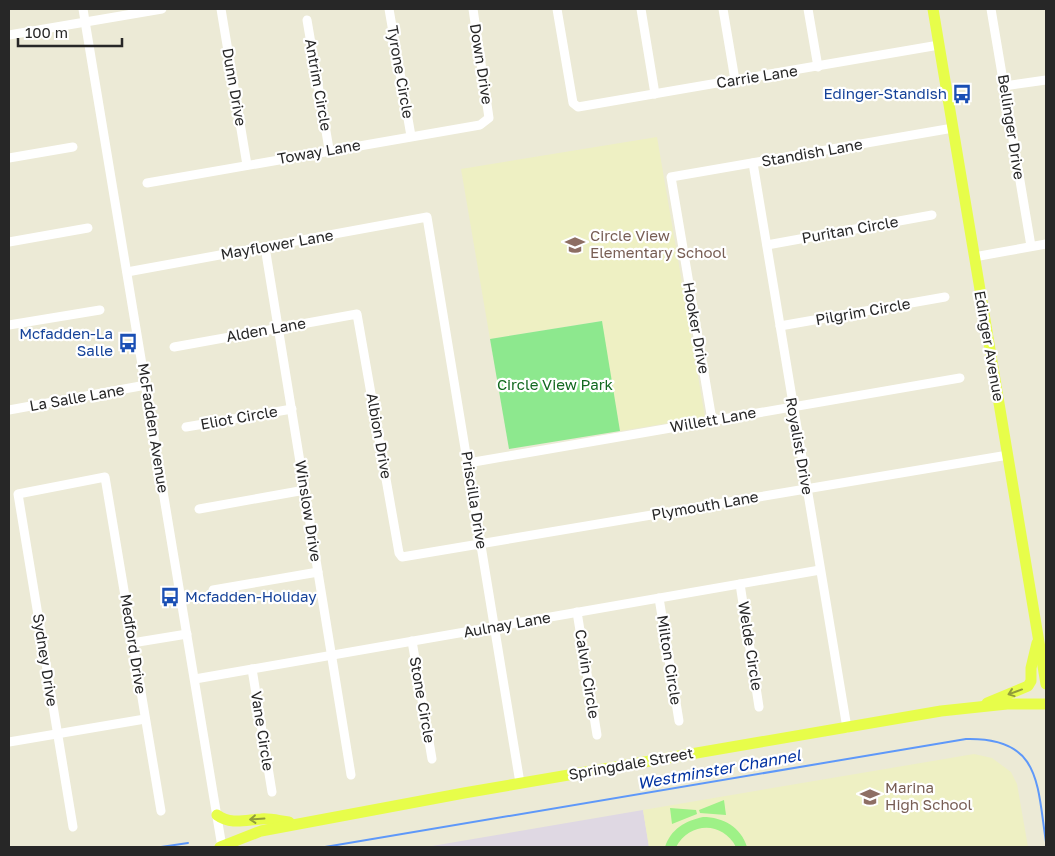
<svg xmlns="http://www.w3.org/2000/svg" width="1055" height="856" viewBox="0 0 1055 856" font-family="'Golos Text',sans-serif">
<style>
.industrial{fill:#dfd8e3}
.education{fill:#eef0c3}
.green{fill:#8de88e}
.pitch{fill:#9ef187}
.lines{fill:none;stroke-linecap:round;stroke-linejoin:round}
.stream{stroke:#5e98f9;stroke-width:2}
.minor{stroke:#fff;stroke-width:9}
.major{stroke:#e7fd4a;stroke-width:11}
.oneway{stroke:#919d3a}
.labels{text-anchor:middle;stroke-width:4.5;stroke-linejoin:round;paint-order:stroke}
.street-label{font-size:15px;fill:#272727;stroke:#fff}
.transit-label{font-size:15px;fill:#164399;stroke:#fff;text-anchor:end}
.education-label{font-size:15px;fill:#785e54;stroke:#fff;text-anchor:start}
.park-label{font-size:15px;fill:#12691f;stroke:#fff}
.water-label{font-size:16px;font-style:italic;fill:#0131a1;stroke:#fff}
</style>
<rect width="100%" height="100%" fill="#ecead6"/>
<polygon class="industrial" points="643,810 649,847 426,847"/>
<g class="education">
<polygon points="657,137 705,417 620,431 601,321 490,339 461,169"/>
<polygon points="974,754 992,758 1011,772 1017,784 1028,847 649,847 643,810"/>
</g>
<polygon class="green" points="602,321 620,431 509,449 490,339"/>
<g class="pitch">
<polygon points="724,800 726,815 700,813 699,810"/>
<polygon points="670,808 696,810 697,814 672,824"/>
<path d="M703,817C723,817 741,827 747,847H736C722,821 690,822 676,847H665C671,829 685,821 703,817Z"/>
</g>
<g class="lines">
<g class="stream">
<polyline points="161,847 188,843"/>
<path d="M325,847L966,739C1041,737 1037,784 1046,842"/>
</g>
<g class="minor">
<polyline points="83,9 222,847"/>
<polyline points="221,9 247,165"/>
<polyline points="389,9 411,136"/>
<polyline points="557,9 573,103 578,107 939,45"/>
<polyline points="641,9 655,94"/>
<polyline points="723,9 735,80"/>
<polyline points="808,9 818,67"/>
<polyline points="991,9 1031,246"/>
<polyline points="307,20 329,149"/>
<polyline points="9,35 162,9"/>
<polyline points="1004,86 1046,80"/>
<polyline points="9,158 73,147"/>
<polyline points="753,163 847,728"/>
<polyline points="147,183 480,125 489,118 473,9"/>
<polyline points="9,242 88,228"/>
<polyline points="767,245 932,215"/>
<polyline points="265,247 351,775"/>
<polyline points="974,257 1046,244"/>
<polyline points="127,272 427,217 520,783"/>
<polyline points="9,325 100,310"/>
<polyline points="780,326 945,297"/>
<polyline points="174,347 357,314 399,553 402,557 1008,455"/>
<polyline points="9,410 146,385"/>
<polyline points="712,420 671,177 953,128"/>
<polyline points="186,427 292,409"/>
<polyline points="468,463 960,378"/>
<polyline points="199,509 305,490"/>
<polyline points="740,584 759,707"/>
<polyline points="213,590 318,572"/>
<polyline points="659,598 679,721"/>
<polyline points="577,612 597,735"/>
<polyline points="412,641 432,759"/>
<polyline points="132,643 187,634"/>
<polyline points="252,669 272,792"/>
<polyline points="195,679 820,570"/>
<polyline points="9,742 145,719"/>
<polyline points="73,827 18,494 105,477 161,811"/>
</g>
<g class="major">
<polyline points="933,9 1046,684"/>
<polyline points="987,703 1028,686 1031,681 1031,668 1037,643"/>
<path d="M217,815C231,825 245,820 261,819C270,818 280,821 289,822"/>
<polyline points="220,847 261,831 464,793 941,711 1007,704 1046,704"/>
</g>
</g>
<defs><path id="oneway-shaft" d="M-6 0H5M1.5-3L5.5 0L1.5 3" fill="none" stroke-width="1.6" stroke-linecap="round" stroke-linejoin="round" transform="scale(1.25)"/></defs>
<g class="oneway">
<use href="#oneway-shaft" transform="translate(1015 692) rotate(160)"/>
<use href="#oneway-shaft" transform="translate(257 819) rotate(176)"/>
</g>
<defs>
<symbol id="bus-bare" viewBox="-9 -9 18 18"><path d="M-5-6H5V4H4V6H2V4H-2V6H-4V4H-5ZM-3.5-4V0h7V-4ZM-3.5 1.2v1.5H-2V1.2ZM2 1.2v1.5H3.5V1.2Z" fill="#1a4fb4" stroke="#fff" stroke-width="2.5" paint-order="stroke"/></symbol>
<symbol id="school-bare" viewBox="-9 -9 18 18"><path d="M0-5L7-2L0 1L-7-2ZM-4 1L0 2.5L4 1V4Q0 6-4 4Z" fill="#8d6e63" stroke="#fff" stroke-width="2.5" paint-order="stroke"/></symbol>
</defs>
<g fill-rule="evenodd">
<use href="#bus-bare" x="948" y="80" width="28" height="28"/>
<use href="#school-bare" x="561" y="231" width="28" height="28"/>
<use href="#bus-bare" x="114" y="329" width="28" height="28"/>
<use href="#bus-bare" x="156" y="583" width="28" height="28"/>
<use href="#school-bare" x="856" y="783" width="28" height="28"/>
</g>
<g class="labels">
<g class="street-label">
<text transform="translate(481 64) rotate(81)" y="5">Down Drive</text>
<text transform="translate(400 72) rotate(80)" y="5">Tyrone Circle</text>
<text transform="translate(757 77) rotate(-9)" y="5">Carrie Lane</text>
<text transform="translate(318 85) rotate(80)" y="5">Antrim Circle</text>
<text transform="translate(234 87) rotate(80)" y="5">Dunn Drive</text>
<text transform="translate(1011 127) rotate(81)" y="5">Bellinger Drive</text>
<text transform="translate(319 152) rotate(-10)" y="5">Toway Lane</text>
<text transform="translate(812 153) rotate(-10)" y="5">Standish Lane</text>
<text transform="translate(850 230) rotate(-10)" y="5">Puritan Circle</text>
<text transform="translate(277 245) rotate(-10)" y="5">Mayflower Lane</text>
<text transform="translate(863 312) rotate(-10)" y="5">Pilgrim Circle</text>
<text transform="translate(696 328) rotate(80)" y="5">Hooker Drive</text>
<text transform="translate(266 330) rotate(-10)" y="5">Alden Lane</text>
<text transform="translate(989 346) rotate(80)" y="5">Edinger Avenue</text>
<text transform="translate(77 398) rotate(-10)" y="5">La Salle Lane</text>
<text transform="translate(239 418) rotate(-10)" y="5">Eliot Circle</text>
<text transform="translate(713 420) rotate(-10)" y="5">Willett Lane</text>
<text transform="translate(153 428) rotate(81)" y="5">McFadden Avenue</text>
<text transform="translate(379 436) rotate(80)" y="5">Albion Drive</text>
<text transform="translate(799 446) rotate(80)" y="5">Royalist Drive</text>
<text transform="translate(474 500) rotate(81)" y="5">Priscilla Drive</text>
<text transform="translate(705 506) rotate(-10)" y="5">Plymouth Lane</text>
<text transform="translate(308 511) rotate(81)" y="5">Winslow Drive</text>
<text transform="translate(507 625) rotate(-10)" y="5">Aulnay Lane</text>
<text transform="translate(133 644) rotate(81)" y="5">Medford Drive</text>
<text transform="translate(750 646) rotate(81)" y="5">Welde Circle</text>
<text transform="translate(45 660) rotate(81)" y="5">Sydney Drive</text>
<text transform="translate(669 660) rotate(81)" y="5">Milton Circle</text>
<text transform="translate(587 674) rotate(81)" y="5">Calvin Circle</text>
<text transform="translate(422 700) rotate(80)" y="5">Stone Circle</text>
<text transform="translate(262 731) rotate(81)" y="5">Vane Circle</text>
<text transform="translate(631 764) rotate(-10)" y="5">Springdale Street</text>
</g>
<g class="transit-label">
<text x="947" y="99">Edinger-Standish</text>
<text x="113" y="339">Mcfadden-La<tspan x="113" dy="17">Salle</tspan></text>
<text x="185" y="602" text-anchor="start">Mcfadden-Holiday</text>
</g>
<g class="education-label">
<text x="590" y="241">Circle View<tspan x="590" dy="17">Elementary School</tspan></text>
<text x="885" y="793">Marina<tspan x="885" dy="17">High School</tspan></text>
</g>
<g class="park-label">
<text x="555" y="390">Circle View Park</text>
</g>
<g class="water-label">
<text transform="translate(719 769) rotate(-10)" y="6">Westminster Channel</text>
</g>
</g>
<rect width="1055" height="856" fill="none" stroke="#272727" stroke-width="20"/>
<path d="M18 38v8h104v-8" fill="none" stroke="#272727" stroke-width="2.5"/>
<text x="25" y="38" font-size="15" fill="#272727" stroke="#ffffff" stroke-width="4" paint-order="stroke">100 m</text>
</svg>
